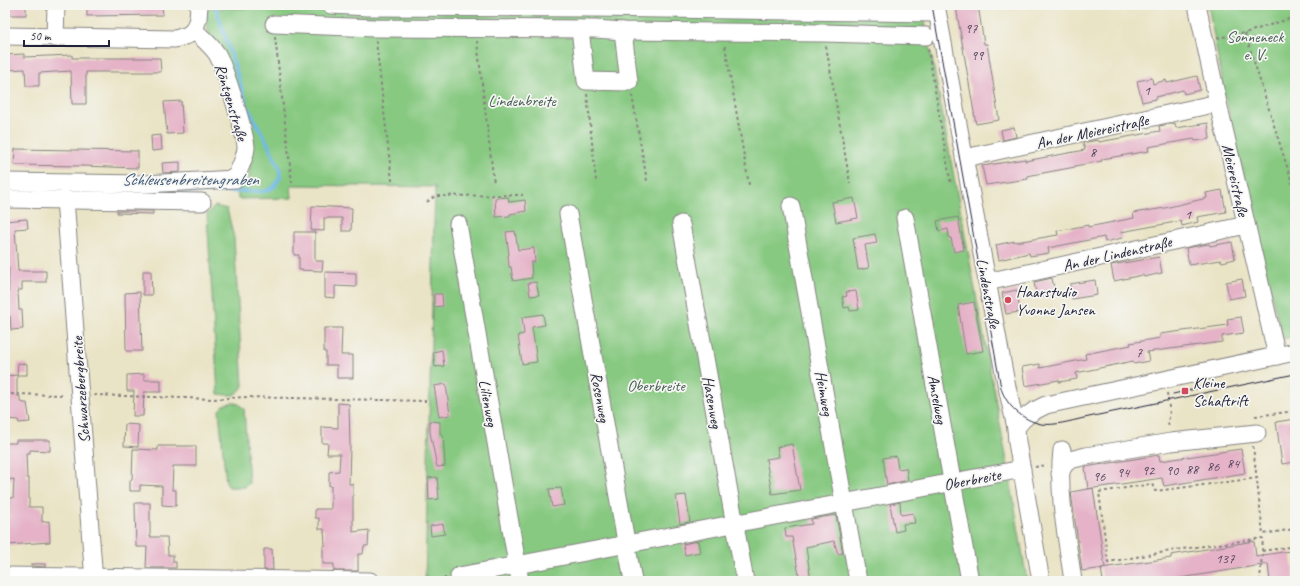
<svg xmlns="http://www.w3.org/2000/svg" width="1300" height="586" viewBox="0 0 1300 586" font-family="Caveat,sans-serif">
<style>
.green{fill:#87c981;stroke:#54765e}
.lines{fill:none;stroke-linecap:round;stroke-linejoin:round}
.stream{stroke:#6fb9e8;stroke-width:3.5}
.building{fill:#e5b2c7}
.minor-casing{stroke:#868380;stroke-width:19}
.path{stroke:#868380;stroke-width:2;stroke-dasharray:3 3;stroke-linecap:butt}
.minor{stroke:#fff;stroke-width:17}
.tram{stroke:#22223b;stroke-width:1}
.poi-dot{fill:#d1495b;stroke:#f6f6f2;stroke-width:1.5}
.labels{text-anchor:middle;stroke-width:3.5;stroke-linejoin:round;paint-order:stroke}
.number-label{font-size:14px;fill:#53465e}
.park-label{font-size:16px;fill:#455c54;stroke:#f6f6f2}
.street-label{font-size:16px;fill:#22223b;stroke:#f6f6f2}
.poi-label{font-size:16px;fill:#22223b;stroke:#f6f6f2;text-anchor:start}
.water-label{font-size:17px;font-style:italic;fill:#3d5778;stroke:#f6f6f2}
</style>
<rect width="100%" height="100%" fill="#f6f6f2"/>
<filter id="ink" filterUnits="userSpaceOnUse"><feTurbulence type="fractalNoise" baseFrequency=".025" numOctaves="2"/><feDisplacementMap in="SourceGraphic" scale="8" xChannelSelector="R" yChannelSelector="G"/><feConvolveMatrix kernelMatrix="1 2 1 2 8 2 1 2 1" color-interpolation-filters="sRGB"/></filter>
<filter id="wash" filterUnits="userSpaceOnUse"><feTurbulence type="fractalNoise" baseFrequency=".012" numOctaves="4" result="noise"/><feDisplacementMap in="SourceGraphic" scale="16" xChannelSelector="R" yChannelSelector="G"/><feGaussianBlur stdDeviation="0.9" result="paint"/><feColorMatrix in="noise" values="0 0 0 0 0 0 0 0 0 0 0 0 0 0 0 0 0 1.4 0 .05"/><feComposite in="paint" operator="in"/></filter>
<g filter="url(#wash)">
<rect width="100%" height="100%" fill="#eae4c6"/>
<g class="green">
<polygon points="1208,5 1295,5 1295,336 1282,339 1226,100"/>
<polygon points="210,8 924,16 1009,472 1027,581 425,581 435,187 291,185 292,198 238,199 237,186 249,180 251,137 210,36 203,14"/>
<path d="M215,206L227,209L234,238L243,386C236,398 230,395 218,394L207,214Z"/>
<polygon points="233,402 239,404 244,409 249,483 245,487 229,487 226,483 219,410 224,405"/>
</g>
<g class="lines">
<polyline class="stream" points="160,193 267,191 275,186 280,177 280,169 267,142 248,108 215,5"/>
</g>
<g id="blocks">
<g class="building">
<rect x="5" y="5" width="21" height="10"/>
<polygon points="87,5 146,5 146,6 162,5 163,15 87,16"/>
<polygon points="965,5 978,5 984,44 987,44 999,120 976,124 956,7"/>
<polygon points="24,54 24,57 72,55 72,58 160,58 161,72 86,72 86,104 72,104 71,71 39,73 39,86 26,86 25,69 5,70 5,55"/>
<polygon points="1197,76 1200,90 1184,94 1183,90 1156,97 1156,99 1142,102 1137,81 1152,78 1153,84 1166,80 1167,83"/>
<polygon points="181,101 183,133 167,134 164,102"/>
<polygon points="1175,123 1176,128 1208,123 1210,139 1195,141 1194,139 1148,147 1149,151 1102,159 1102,161 1075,166 1075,167 1027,176 1028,179 986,185 982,166 1025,159 1025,161 1085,150 1083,143 1098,140 1099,142 1160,131 1159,126"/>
<polygon points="1014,127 1016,137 1003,140 1001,130"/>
<polygon points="161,135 162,150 152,151 151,136"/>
<polygon points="15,149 138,151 138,168 82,166 14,165"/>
<polygon points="180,162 180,172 163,173 162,163"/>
<polygon points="1222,190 1226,212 1197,217 1198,222 1182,226 1181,221 1121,232 1122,238 1105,242 1104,237 1048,248 1049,253 1030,256 1029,253 999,260 996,245 1015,241 1016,242 1058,235 1057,231 1088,225 1088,227 1134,218 1133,213 1165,208 1207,198 1206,193"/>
<polygon points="508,197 509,202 525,200 526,211 510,214 510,216 496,217 495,198"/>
<polygon points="854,198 858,218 836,222 832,202"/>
<polygon points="312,206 352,208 351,231 342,231 342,218 324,218 324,231 311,230"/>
<polygon points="117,211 153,211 153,214 117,213"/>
<polygon points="958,217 964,250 954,252 951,238 949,238 948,229 939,231 937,221"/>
<polygon points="27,219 28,228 15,229 18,271 46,271 46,282 22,282 22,290 18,290 19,310 22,310 23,329 11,330 10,316 8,316 9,268 7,268 6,255 5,255 5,221"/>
<polygon points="515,231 518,250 534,248 535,262 531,262 532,278 513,281 511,267 509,267 508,255 509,255 506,232"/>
<polygon points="294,232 315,232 315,261 323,261 322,271 299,270 299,255 294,255"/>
<polygon points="875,234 877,243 865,245 869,268 858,270 853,238"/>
<polygon points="1232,242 1235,259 1222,262 1221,260 1189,265 1186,248 1209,244 1210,246"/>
<polygon points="1159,257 1162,273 1144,277 1143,275 1114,281 1111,265"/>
<polygon points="143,271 151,271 152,295 143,295"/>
<polygon points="325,272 356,273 356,287 335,286 335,298 325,297"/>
<polygon points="1052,278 1055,294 1037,298 1034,282"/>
<polygon points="1242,279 1245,296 1229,299 1226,282"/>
<polygon points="1095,280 1097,295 1072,299 1070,284"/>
<polygon points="536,282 539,295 530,296 528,283"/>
<polygon points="1017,290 1020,312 1006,314 1002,293"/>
<polygon points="856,291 859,310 850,311 849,307 844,308 842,297 847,296 846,292"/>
<polygon points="140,292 142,351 126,351 125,293"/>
<polygon points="434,294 442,294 443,306 434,307"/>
<polygon points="974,302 983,351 966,354 958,305"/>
<polygon points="543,314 545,325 532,327 537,362 522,364 518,335 524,334 522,317"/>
<polygon points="1241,317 1244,333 1222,336 1222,342 1147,352 1149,361 1134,364 1133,361 1076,373 1077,379 1059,382 1059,380 1025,386 1022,367 1040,364 1040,368 1086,359 1085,354 1131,345 1130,343 1160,338 1160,334 1228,325 1227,319"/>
<polygon points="324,328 342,328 341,355 353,355 353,378 337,378 337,365 326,365 326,352 324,352"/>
<polygon points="442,350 444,366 435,367 433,352"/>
<polygon points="18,363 27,364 27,375 17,375"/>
<polygon points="144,374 144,380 161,380 161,392 144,392 143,416 133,416 134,391 127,391 127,375"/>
<polygon points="17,375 17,396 20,396 20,402 23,402 23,403 27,403 30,422 19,423 18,420 5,419 5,376"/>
<polygon points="446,384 450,415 439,417 434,386"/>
<polygon points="338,403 349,404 350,446 349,484 353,484 353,532 369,530 368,546 364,546 363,554 358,554 358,571 334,571 334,564 323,564 323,546 325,546 324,529 319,529 319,518 315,518 315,509 331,509 331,486 329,486 329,472 339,471 340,454 327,454 328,443 322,443 322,427 338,428"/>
<polygon points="1295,419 1295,462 1282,464 1276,422"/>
<polygon points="430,421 440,422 440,434 443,434 445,466 437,467 430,432"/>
<polygon points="125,424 139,425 138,447 124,446"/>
<polygon points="16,440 50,440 50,451 30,450 30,453 26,453 27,478 29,478 29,507 42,507 42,522 49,521 50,542 8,545 7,519 10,518 10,498 13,498 14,479 5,480 5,443 16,443"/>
<polygon points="792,444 800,490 772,494 766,459 779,457 777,447"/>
<polygon points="158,446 196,446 196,466 173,466 172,490 176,490 176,506 162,505 162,486 140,485 140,491 130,491 130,480 132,480 133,449 158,450"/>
<polygon points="1241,449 1245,473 1164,486 1162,478 1088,489 1085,467 1159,455 1160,461"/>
<polygon points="896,456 898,469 906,468 908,480 887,485 883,458"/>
<polygon points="437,477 439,499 429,500 428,478"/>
<polygon points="561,488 564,505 552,507 549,489"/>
<polygon points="1093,488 1105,568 1082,571 1071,492"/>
<polygon points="686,495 690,522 680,524 676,496"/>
<polygon points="900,502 901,515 913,513 915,523 903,524 904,530 895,532 890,504"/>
<polygon points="135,503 150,503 150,537 167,537 168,555 173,555 173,562 176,562 176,568 146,568 147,547 136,547"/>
<polygon points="836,515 843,553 838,554 834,541 806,547 811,581 800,581 792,537 786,537 785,528 812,524 811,519"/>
<polygon points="443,524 445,534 431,536 430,526"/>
<polygon points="698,541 700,552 685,555 683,544"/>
<polygon points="1254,541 1256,556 1290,551 1295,581 1270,581 1268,564 1174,579 1174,581 1103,581 1101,568 1171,558 1171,555"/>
<polygon points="264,549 272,549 273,570 264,570"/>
<polygon points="31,564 45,564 45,567 31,566"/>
</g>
</g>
</g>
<g filter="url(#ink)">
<use href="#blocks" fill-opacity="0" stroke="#868380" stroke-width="1"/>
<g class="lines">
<defs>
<g id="minor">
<polyline points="331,5 368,7 594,8 937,13"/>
<polyline points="936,5 1005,378 1016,428 1017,442 1041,581"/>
<polyline points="1197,5 1218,103 1277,356"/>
<polyline points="274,24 375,28 595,29 623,31 824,33 926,36"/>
<polyline points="580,29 586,81 629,82 623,31"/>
<polyline points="194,30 198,19 199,5"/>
<polyline points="5,36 175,39 188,35 194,30"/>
<polyline points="55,38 56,5"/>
<polyline points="965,158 1218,103"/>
<path d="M5,182L145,184L235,179C239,169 245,159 246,148C246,135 224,66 217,54C211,45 202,38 194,30"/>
<polyline points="5,199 202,202"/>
<polyline points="65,199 94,581"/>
<polyline points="791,206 858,581"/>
<polyline points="568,214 633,581"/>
<polyline points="905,218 970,581"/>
<polyline points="458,224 520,581"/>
<polyline points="681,224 745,581"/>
<polyline points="987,282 1246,225"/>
<path d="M1016,428C1024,416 1033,411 1046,405L1295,352"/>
<path d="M1062,450C1057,493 1067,538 1073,581"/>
<polyline points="1060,474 1064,465 1070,460 1086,456 1171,442 1257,433"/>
<polyline points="5,576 370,581"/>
<polyline points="460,581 459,576 1022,469"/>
</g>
</defs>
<use href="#minor" class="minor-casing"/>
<g class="path">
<polyline points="301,12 301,5"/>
<polyline points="1245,33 1295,192"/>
<polyline points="275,37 292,183"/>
<polyline points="1217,38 1245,33 1295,17"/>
<polyline points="376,41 392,181"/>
<polyline points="477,41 494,184"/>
<polyline points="725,46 749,185"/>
<polyline points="826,46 850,183"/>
<polyline points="928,49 951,185"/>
<polyline points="587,94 596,181"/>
<polyline points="632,95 647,181"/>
<polyline points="427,202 435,196 523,195"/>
<polyline points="1167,393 1170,414 1168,422 1169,428"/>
<polyline points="5,394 65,395"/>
<polyline points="94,395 214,399 247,397 426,401"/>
<polyline points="1255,416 1295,411"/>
<polyline points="1253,446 1263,534 1295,529"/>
<polyline points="1035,467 1046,465"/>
<polyline points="1258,478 1155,491 1152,484 1099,492 1108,562 1182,549 1263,538"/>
<polyline points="1293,529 1295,548"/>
<polyline points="1262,551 1295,546"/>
<polyline points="426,581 446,578"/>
<polyline points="1260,581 1263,538"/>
</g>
<use href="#minor" class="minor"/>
<g class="tram">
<path d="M932,5L1001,388C1006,405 1022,420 1041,424C1054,426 1071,421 1084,418L1295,374"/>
<polyline points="1173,394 1218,384"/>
</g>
</g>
</g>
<g class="poi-dot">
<circle cx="1008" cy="300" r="4"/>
<rect x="1181" y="387" width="8" height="8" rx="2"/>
</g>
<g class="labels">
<g class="number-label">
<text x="971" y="33">97</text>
<text x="977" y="60">99</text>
<text x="1147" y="95">1</text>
<text x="1093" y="157">8</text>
<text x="1188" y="219">1</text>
<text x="1139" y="357">7</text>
<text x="1233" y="468">84</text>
<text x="1213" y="471">86</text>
<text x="1192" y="474">88</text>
<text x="1148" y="475">92</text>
<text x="1172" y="475">90</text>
<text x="1123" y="477">94</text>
<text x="1099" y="481">96</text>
<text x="1225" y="563">137</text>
</g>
<g class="park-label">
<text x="1255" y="42">Sonneneck<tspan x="1255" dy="18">e. V.</tspan></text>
<text x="522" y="106">Lindenbreite</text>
<text x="656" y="391">Oberbreite</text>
</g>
<g class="street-label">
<text transform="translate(232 102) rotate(73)" y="6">Röntgenstraße</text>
<text transform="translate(1092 131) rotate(-12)" y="6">An der Meiereistraße</text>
<text transform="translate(1236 180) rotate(77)" y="6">Meiereistraße</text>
<text transform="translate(1117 253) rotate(-13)" y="6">An der Lindenstraße</text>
<text transform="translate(989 293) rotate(79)" y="6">Lindenstraße</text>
<text transform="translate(80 390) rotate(-94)" y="6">Schwarzebergbreite</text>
<text transform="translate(825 393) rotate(80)" y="6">Heimweg</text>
<text transform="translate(601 397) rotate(80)" y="6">Rosenweg</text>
<text transform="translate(938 399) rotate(80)" y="6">Amselweg</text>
<text transform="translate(713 402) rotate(80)" y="6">Hasenweg</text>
<text transform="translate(489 403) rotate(80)" y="6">Lilienweg</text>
<text transform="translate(972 479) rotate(-11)" y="6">Oberbreite</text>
</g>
<g class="poi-label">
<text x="1016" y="297">Haarstudio<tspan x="1016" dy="18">Yvonne Jansen</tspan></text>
<text x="1193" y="388">Kleine<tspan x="1193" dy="18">Schaftrift</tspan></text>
</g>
<g class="water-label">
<text x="190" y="185">Schleusenbreitengraben</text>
</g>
</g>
<rect width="1300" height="586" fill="none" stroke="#f6f6f2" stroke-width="20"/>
<path d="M24 40v6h85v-6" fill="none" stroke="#22223b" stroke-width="2"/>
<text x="30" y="40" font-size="12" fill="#22223b" stroke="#f6f6f2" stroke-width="3" paint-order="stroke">50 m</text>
</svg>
